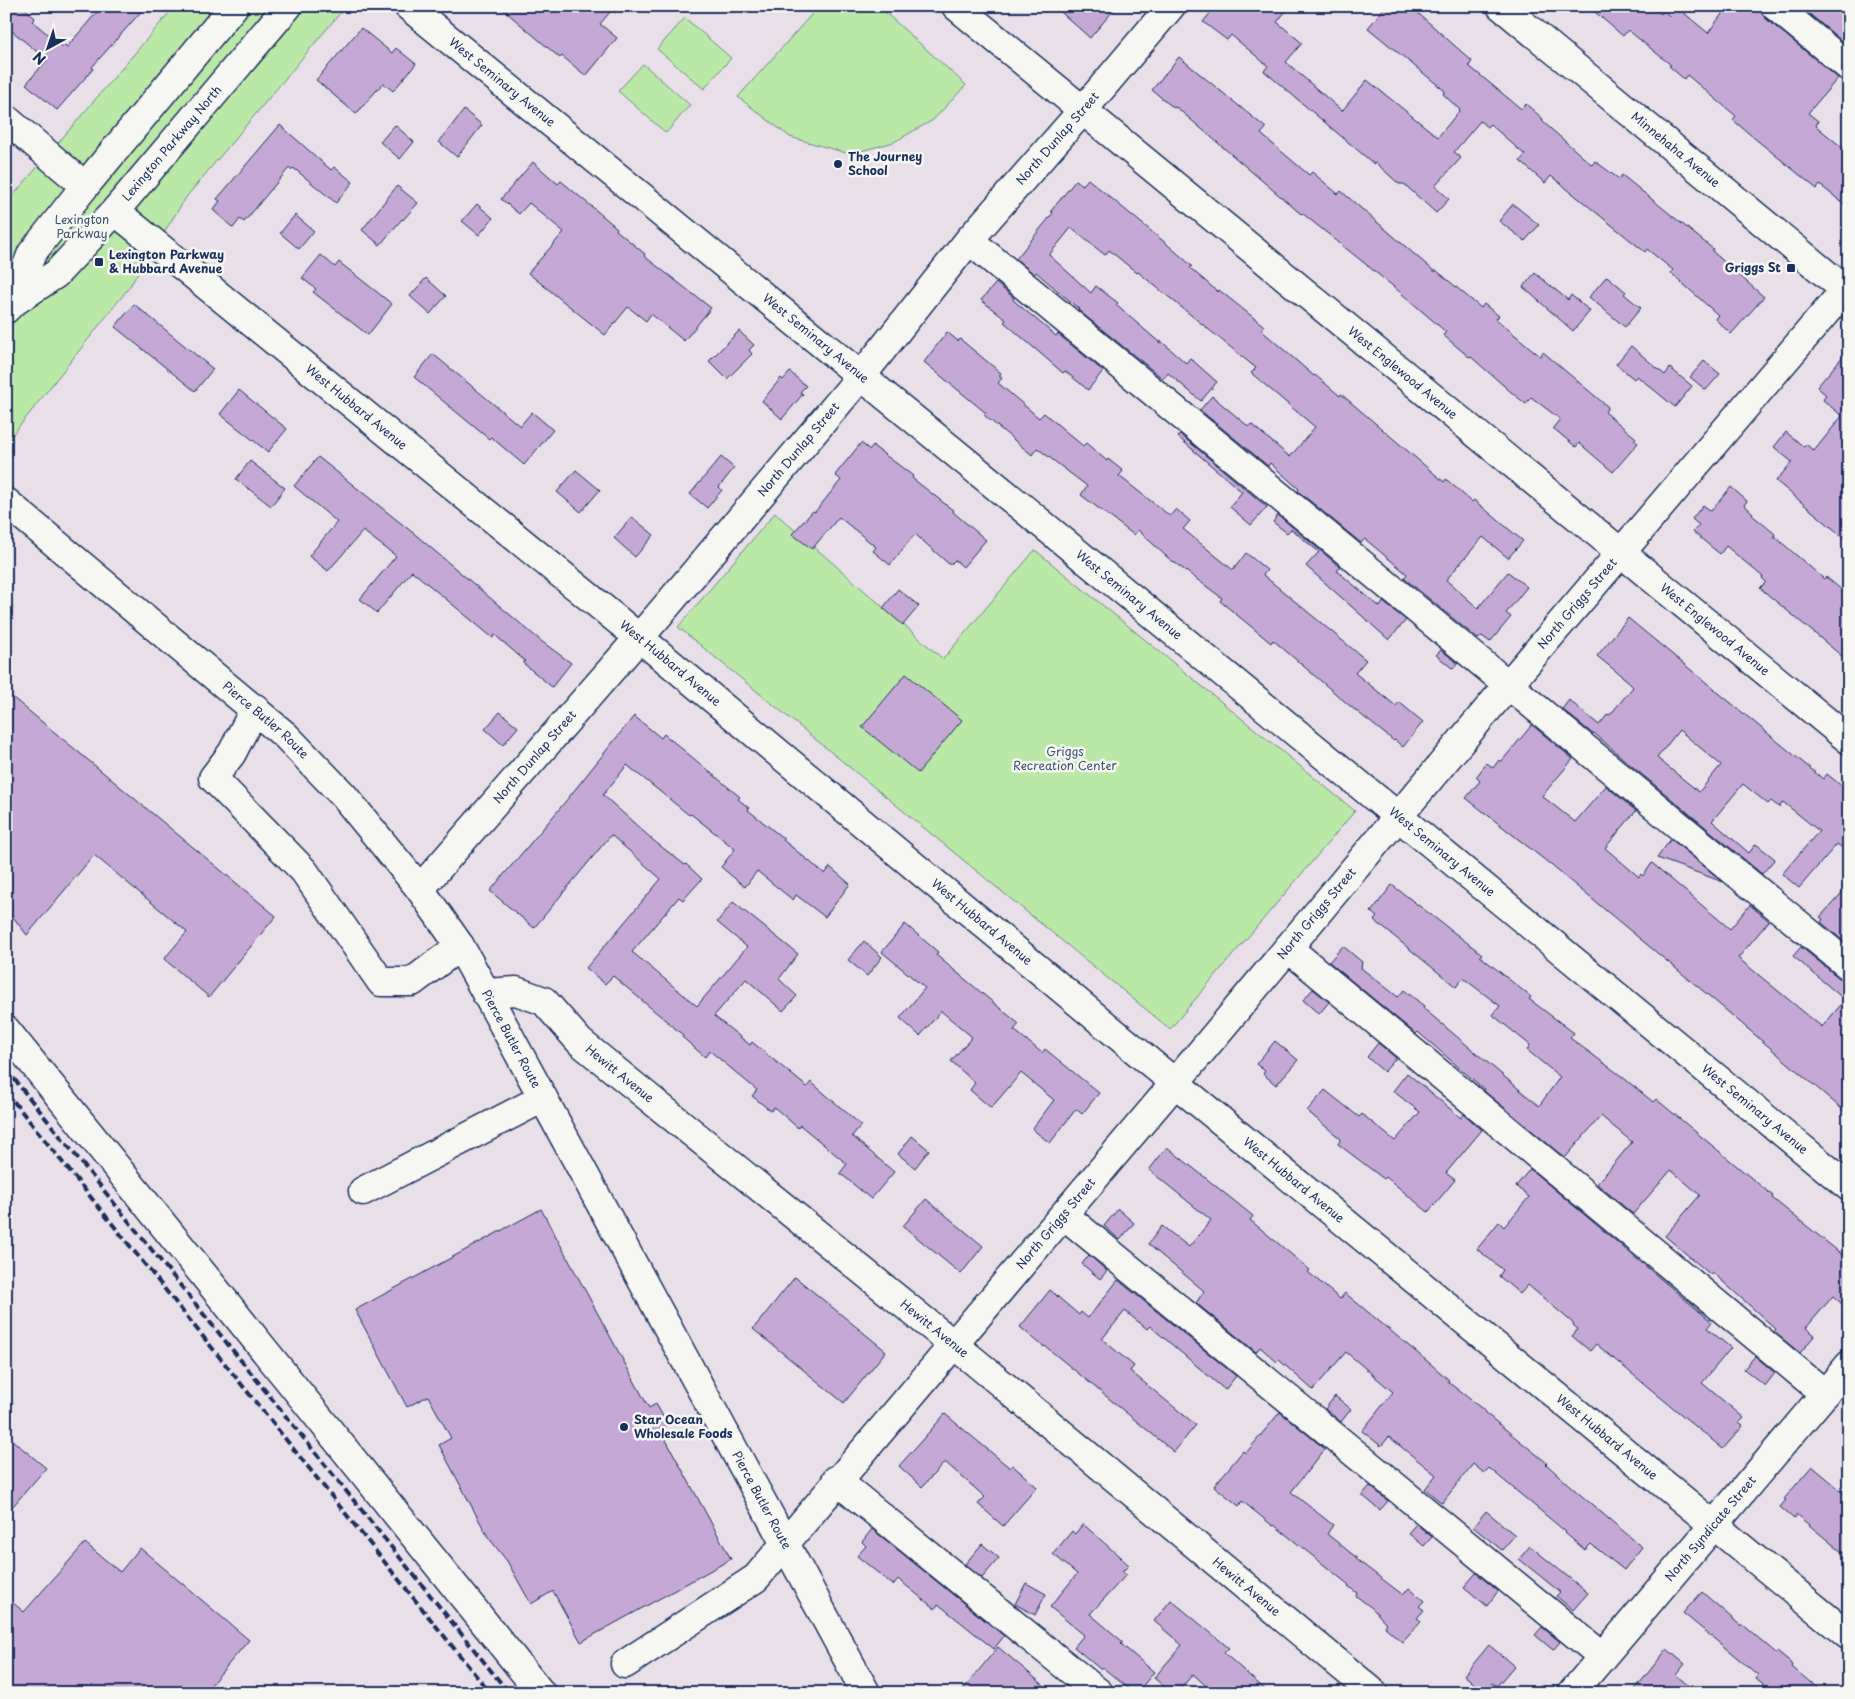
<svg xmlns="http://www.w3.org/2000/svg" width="1855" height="1699" viewBox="0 0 1855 1699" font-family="'Playpen Sans',sans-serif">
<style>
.green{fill:#bae8a6;stroke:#6a8c82}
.building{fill:#c6a8d4;stroke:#1b2f5e;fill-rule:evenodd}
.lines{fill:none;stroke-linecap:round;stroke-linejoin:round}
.minor-casing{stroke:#1b2f5e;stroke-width:31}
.major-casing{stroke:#1b2f5e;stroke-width:31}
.minor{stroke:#f6f6f2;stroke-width:28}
.major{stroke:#f6f6f2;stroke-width:28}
.rail{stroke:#1b2f5e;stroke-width:4;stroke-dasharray:8 4;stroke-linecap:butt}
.poi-dot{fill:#1b2f5e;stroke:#f6f6f2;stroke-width:2}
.labels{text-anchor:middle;stroke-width:5;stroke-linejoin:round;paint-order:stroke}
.street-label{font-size:12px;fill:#1b2f5e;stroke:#f6f6f2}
.poi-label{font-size:12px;font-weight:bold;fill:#1b2f5e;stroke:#f6f6f2;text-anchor:start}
.park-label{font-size:12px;fill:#3b546c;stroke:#f6f6f2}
</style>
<rect width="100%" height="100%" fill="#e8dfe9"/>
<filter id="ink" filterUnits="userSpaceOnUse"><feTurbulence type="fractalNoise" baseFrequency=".02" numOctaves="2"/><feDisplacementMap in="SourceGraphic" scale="10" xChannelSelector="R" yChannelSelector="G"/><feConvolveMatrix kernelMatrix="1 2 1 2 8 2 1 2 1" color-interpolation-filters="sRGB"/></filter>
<g filter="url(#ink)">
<g class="green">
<polygon points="175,6 346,6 187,196 128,289 6,443 6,204"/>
<polygon points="819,6 878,6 966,85 933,120 894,142 850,154 790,137 738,97"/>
<polygon points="685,18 731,58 704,89 657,49"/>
<polygon points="643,64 690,105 666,133 618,91"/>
<polygon points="775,513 943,659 1035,550 1355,811 1170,1029 678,627"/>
</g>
<g class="building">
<polygon points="6,6 22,6 35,18 32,21 63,47 65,45 67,47 102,6 146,6 92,67 93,69 57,110 26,84 47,60 6,26"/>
<polygon points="499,6 615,6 600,24 617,38 586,76 562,56 560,58"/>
<polygon points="1054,6 1117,6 1090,38"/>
<polygon points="1216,6 1290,6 1277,22 1302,43 1286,62 1342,111 1367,80 1438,137 1460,110 1443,94 1445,91 1368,28 1386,6 1410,6 1472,61 1469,66 1520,108 1522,109 1526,104 1543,119 1542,121 1592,165 1595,161 1619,179 1622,175 1713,249 1712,251 1764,297 1731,334 1715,319 1718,315 1671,273 1673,270 1647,249 1645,252 1551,176 1545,183 1520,161 1525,155 1490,124 1487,127 1480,121 1454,152 1461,158 1435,186 1449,199 1436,213 1404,184 1399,184 1376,163 1374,164 1264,71 1268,66 1231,35 1227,40 1203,22"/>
<polygon points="1588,6 1652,6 1661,14 1664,11 1670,16 1678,8 1708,33 1728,6 1760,6 1761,12 1765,18 1838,78 1808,113 1818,121 1816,126 1849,153 1849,208 1820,185 1817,189 1753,137 1733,120 1736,116 1687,75 1684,79 1669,66 1671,65 1628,30 1623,36"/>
<polygon points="1800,6 1838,6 1849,15 1849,35 1843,42"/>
<polygon points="361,28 392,53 396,48 416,64 393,91 383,83 356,114 316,80"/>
<polygon points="1179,57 1266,128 1261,134 1309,175 1312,172 1338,194 1341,191 1435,272 1436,270 1481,308 1484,304 1499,316 1496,319 1540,356 1543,352 1608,407 1605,412 1636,438 1634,440 1638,443 1613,472 1579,443 1576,447 1553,428 1560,419 1531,397 1526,404 1511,392 1470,356 1469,357 1443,335 1446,332 1394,287 1302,213 1301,214 1176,107 1174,108 1152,90"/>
<polygon points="464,110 482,125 457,157 439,142"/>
<polygon points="280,125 331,170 334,167 353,182 336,203 296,170 293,168 291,170 289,168 244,222 240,219 233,228 213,210 220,201 217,199"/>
<polygon points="395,125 414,142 400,159 380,142"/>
<polygon points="533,162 558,184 561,181 597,211 617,228 616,230 645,254 644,256 711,308 684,341 651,314 646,321 628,307 605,335 528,273 564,232 529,203 519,214 501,199"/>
<polygon points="1088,179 1168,245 1192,266 1190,268 1218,292 1219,290 1264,326 1261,330 1314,376 1315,375 1340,396 1341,394 1444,482 1446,479 1472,502 1474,500 1523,541 1508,558 1483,537 1446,580 1478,608 1508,572 1527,587 1506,613 1511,617 1490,642 1482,636 1478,639 1404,578 1407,574 1365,539 1361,543 1298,491 1299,489 1270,463 1268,466 1200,410 1212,396 1249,427 1251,424 1290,457 1315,427 1251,373 1256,368 1138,272 1137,273 1109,250 1105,255 1071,228 1049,255 1091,293 1096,286 1118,303 1116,305 1160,343 1161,341 1186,363 1190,358 1217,382 1201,401 1168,373 1164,378 1162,378 1078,310 1079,309 1036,272 1034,274 1016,259 1053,213 1051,211 1076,180 1083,185"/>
<polygon points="397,186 418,203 403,220 402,219 380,245 362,230"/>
<polygon points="477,204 493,218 479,235 462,221"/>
<polygon points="1513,204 1539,225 1525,241 1499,221"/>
<polygon points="295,215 314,231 299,249 280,233"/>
<polygon points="321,255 335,267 339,262 392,304 368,335 313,292 316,289 302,278"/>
<polygon points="1535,273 1568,300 1571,295 1590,311 1573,331 1523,287"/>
<polygon points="1607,276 1626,292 1624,294 1641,308 1625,327 1589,297"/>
<polygon points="426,278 446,296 430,314 410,296"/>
<polygon points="996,283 1014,298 1013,300 1056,336 1058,334 1103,371 1088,390 1065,371 1063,373 1004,322 1006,320 981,300"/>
<polygon points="134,304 213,369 195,391 115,327"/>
<polygon points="739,331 754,345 749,350 752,354 727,379 709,361"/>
<polygon points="947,332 958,341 960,339 1001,373 999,376 1002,378 998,383 1039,418 1044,413 1083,446 1086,443 1107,461 1108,459 1123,471 1119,476 1170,516 1176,509 1190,521 1183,529 1233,570 1246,553 1267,570 1263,575 1366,660 1355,673 1396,706 1399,702 1423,722 1403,747 1395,740 1394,741 1350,706 1273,640 1271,643 1220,601 1222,598 1167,557 1138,530 1134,535 1081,495 1087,486 1037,448 1032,455 984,415 986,413 924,362"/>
<polygon points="1631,346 1665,375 1670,368 1692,386 1675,407 1637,376 1634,379 1616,364"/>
<polygon points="1849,349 1849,542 1776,481 1792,462 1774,447 1786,432 1804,447 1806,444 1814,451 1842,416 1823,400 1826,395 1817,387"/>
<polygon points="433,354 520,426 532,412 553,430 524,465 491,437 489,439 414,377"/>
<polygon points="1704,361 1720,374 1706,390 1690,377"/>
<polygon points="790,372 806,386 800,392 803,394 782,419 762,401 781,378 783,380"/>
<polygon points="239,390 287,429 268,452 220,414"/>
<polygon points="1180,434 1267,507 1251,525 1230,507 1242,492 1178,437"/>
<polygon points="861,443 870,450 873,446 900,466 913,476 912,478 954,511 953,512 986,540 963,567 955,560 950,565 915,534 890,565 873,551 876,547 839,517 812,549 792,534 813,511 815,512 841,480 835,475"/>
<polygon points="318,457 417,536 541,641 571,663 552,687 523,663 525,661 495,635 493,638 412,571 377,613 360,599 396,556 363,531 328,571 309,556 337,522 294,486"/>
<polygon points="721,457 734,468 719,487 722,490 707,508 690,494"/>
<polygon points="250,461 285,488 271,506 236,479"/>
<polygon points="576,470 600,490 581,512 557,492"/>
<polygon points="1731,487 1747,501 1744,505 1753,513 1752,515 1775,534 1774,536 1824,579 1826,577 1849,596 1849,662 1760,588 1766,582 1762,578 1763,577 1726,546 1720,554 1693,532 1699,525 1692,519 1703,505 1711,511"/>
<polygon points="1278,515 1340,567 1337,571 1380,607 1383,602 1406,620 1389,640 1306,566 1319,552 1291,529 1287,533 1273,522"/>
<polygon points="632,517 654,535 635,557 614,538"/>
<polygon points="898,589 919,606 903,625 883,608"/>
<path d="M1628,618L1823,779L1827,774L1849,792V853L1837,844L1799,888L1782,874L1819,831L1783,802L1779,807L1771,801L1768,804L1743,784L1712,821L1749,853L1756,844L1775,859L1762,874L1627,762L1594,733L1593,734L1562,709L1569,700L1599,725L1608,714L1610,715L1633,687L1628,682V681L1597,656ZM1679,730L1721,765L1699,792L1657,758Z"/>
<polygon points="1441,650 1458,663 1453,669 1436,655"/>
<polygon points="906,674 962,720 918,773 862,727"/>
<polygon points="6,692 276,916 209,997 164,959 187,932 94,855 27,935 6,908"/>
<polygon points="500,712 518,727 503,745 485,729"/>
<polygon points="634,716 661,738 664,734 687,753 740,797 738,799 749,808 748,810 784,839 783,840 825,874 830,867 850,884 825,917 796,895 793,900 757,871 745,887 721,867 735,849 691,814 689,815 627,765 603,795 654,841 685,865 686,864 702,879 683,900 679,897 632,952 697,1006 747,947 717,922 733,902 798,954 779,979 797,996 783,1011 746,979 714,1016 750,1045 752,1042 807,1087 811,1082 861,1125 852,1136 894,1172 871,1199 840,1173 847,1164 800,1125 798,1128 774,1107 771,1111 752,1096 757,1090 710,1051 705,1057 682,1037 683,1035 613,976 605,984 586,968 661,879 611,835 534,928 490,891 561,807"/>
<polygon points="1532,725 1573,759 1542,796 1575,822 1606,786 1636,811 1605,848 1639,877 1641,874 1643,876 1652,863 1730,929 1750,905 1769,921 1738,958 1822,1027 1845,1000 1793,956 1801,947 1839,978 1849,981 1849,1115 1714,1000 1546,861 1466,798 1480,781 1476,777 1487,763 1493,768 1499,760 1501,762"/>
<polygon points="1671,839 1723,882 1657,858"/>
<polygon points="1392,885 1482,954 1480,956 1531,997 1529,999 1574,1033 1570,1038 1620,1075 1653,1102 1656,1099 1773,1196 1772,1198 1849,1260 1849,1310 1833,1296 1806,1328 1815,1335 1800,1353 1774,1332 1776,1329 1712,1272 1710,1274 1665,1236 1700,1195 1671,1170 1633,1214 1597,1184 1632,1142 1601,1116 1565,1158 1484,1091 1485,1090 1418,1032 1416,1034 1329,962 1343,946 1362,962 1361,968 1398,997 1404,990 1424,1006 1423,1008 1539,1106 1560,1077 1527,1050 1530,1045 1494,1016 1493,1015 1500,1006 1463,978 1456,987 1374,920 1377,917 1371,912"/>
<polygon points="1849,885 1849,946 1821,922 1823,919 1820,917"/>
<polygon points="905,924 938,952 936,955 1019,1024 1014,1030 1042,1053 1045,1049 1099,1093 1082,1114 1076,1109 1050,1143 1032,1129 1054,1100 1021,1073 991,1108 970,1090 975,1083 951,1061 972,1037 941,1011 920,1036 900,1018 925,988 882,952"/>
<polygon points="864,941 882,957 867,976 848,960"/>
<polygon points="1313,989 1329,1002 1319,1014 1303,1000"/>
<polygon points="1275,1041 1298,1060 1276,1085 1263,1074 1265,1071 1256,1064"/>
<polygon points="1378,1043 1396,1058 1384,1072 1367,1057"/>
<polygon points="1407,1073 1461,1118 1464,1114 1482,1130 1446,1173 1455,1180 1428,1212 1386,1177 1384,1179 1338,1144 1341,1139 1307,1111 1325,1090 1359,1117 1362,1114 1395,1141 1420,1112 1393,1091"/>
<polygon points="912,1136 929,1150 915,1168 898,1154"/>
<polygon points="1167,1147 1253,1216 1250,1220 1310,1270 1308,1272 1340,1299 1345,1293 1433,1366 1449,1380 1448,1382 1485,1411 1484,1412 1547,1463 1546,1464 1576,1491 1642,1547 1624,1570 1591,1544 1585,1550 1565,1533 1566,1532 1489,1468 1484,1473 1473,1464 1442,1503 1425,1489 1436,1475 1389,1437 1381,1446 1362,1431 1393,1392 1346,1352 1313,1390 1279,1360 1277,1362 1260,1347 1256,1352 1196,1303 1204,1291 1148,1244 1162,1226 1189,1247 1211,1220 1149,1170"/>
<polygon points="1530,1169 1712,1322 1707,1328 1731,1348 1702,1383 1744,1418 1739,1423 1743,1426 1723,1449 1596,1344 1590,1351 1572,1336 1578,1329 1573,1325 1574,1324 1528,1285 1520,1294 1499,1276 1503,1270 1477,1249 1499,1222 1504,1227 1529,1197 1516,1186"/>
<polygon points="926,1199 983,1246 961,1274 903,1226"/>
<polygon points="541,1209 649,1408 656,1404 668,1425 660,1429 731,1559 581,1642 553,1591 531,1604 507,1561 488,1537 439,1445 451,1438 428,1396 407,1407 355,1310"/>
<polygon points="1118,1209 1134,1223 1120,1240 1104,1226"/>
<polygon points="1089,1255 1107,1271 1100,1279 1082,1264"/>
<polygon points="795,1277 886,1351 844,1403 753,1329"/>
<polygon points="1118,1280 1236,1376 1225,1390 1150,1326 1147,1329 1125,1311 1102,1339 1134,1366 1130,1371 1196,1425 1174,1452 1045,1346 1044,1347 1020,1327 1050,1290 1079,1315 1081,1312 1088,1318"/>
<polygon points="1755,1356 1775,1373 1765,1386 1744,1369"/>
<polygon points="1335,1396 1351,1409 1341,1422 1325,1409"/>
<polygon points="1280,1412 1325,1449 1291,1492 1333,1525 1327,1534 1357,1558 1356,1559 1403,1595 1409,1588 1424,1601 1419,1606 1424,1610 1417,1618 1421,1621 1402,1642 1384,1626 1386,1623 1372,1608 1356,1596 1357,1593 1348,1586 1349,1585 1274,1525 1273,1526 1242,1501 1239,1506 1214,1486 1243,1451 1246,1453"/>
<polygon points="945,1414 1010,1468 1012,1465 1037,1487 1003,1526 978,1504 985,1497 945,1462 922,1487 899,1466"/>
<polygon points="6,1435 46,1468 6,1514"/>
<polygon points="1812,1466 1849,1497 1849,1558 1797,1515 1794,1519 1780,1507 1786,1500 1784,1499"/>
<polygon points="1370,1486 1388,1501 1380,1510 1362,1495"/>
<polygon points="1486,1511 1515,1535 1502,1550 1473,1527"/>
<polygon points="1083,1524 1129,1565 1122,1572 1126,1575 1090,1614 1123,1642 1121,1644 1154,1672 1137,1693 1134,1693 1102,1667 1100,1669 1074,1647 1084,1635 1050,1607 1077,1574 1053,1554 1072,1531 1075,1534"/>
<polygon points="1416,1524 1432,1537 1424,1546 1408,1533"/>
<polygon points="872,1529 1004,1636 994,1649 938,1604 935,1609 898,1579 893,1585 857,1556 866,1546 862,1542"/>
<polygon points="85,1543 120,1572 140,1548 249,1640 204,1693 6,1693 6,1597 24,1612"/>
<polygon points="982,1544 999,1558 982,1578 965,1564"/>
<polygon points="1530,1546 1588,1593 1573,1610 1556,1596 1560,1592 1519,1559"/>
<polygon points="1476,1573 1498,1591 1487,1606 1464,1587"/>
<polygon points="1026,1583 1046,1594 1035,1615 1015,1604"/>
<polygon points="1702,1592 1741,1626 1742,1624 1776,1653 1777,1652 1793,1665 1792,1667 1823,1693 1774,1693 1756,1678 1758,1675 1683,1613"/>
<polygon points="1171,1600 1229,1648 1224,1653 1269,1693 1214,1693 1193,1674 1177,1693 1172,1693 1154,1678 1182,1645 1154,1621"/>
<polygon points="1542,1627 1560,1642 1553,1650 1535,1635"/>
<polygon points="1489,1645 1514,1666 1497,1686 1492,1683 1484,1692 1464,1675"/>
<polygon points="998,1647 1053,1693 960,1693"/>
<polygon points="1667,1649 1685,1664 1676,1675 1697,1693 1632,1693"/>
</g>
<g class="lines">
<defs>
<g id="minor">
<path id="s1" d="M408,6C890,398 1369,792 1849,1187"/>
<path id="s2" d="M956,6L1849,740"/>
<path id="s3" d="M1501,6L1849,293"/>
<polyline points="1775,6 1849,67"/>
<polyline points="6,119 85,186"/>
<path id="s4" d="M115,211L664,658L1175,1083L1849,1636"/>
<polyline points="969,240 1849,966"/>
<polyline points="255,708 232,753 213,778 304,871 381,982 412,982 460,946"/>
<path id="s5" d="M420,889L658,616L862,375L969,240L1083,110L1171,6"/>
<polyline points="1288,948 1825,1394"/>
<path id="s6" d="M486,993L516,991L544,1001L580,1042L974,1361L1374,1693"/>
<polyline points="6,1030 541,1693"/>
<polyline points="363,1191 543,1098"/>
<polyline points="1064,1215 1602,1656"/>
<polyline points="836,1480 1099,1693"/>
<path id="s7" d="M625,1664L756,1578L1175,1083L1509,684L1849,285"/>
<path id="s8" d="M1572,1693L1849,1365"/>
</g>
<g id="major">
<polyline points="12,303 32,253 85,186 234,6"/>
<path id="s9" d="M6,309L12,303L56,274L115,211L288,6"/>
<path id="s10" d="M6,502L286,736L344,796L420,889L460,946L486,993L866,1693"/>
</g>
</defs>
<use href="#minor" class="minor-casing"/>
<use href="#major" class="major-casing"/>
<use href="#minor" class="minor"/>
<use href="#major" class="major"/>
<g class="rail">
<polyline points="6,1069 509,1693"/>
<polyline points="6,1092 490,1693"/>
</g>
</g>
</g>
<g class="poi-dot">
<circle cx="838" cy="164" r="5"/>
<rect x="94" y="257" width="10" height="10" rx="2.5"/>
<rect x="1786" y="263" width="10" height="10" rx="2.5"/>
<circle cx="624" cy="1427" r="5"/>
</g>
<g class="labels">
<g class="street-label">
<text dy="4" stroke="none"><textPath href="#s1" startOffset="121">West Seminary Avenue</textPath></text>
<text dy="4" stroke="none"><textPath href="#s5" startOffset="985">North Dunlap Street</textPath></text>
<text dy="4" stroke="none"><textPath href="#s9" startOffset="236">Lexington Parkway North</textPath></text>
<text dy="4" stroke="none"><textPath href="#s3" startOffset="226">Minnehaha Avenue</textPath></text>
<text dy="4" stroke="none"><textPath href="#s1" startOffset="526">West Seminary Avenue</textPath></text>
<text dy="4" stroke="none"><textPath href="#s2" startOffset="578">West Englewood Avenue</textPath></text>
<text dy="4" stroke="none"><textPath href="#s4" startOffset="311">West Hubbard Avenue</textPath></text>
<text dy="4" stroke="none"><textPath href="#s5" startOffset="580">North Dunlap Street</textPath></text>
<text dy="4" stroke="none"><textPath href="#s1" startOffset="931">West Seminary Avenue</textPath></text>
<text dy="4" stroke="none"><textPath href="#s7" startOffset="1431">North Griggs Street</textPath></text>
<text dy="4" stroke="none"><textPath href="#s2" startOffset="982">West Englewood Avenue</textPath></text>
<text dy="4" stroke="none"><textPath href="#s4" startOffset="716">West Hubbard Avenue</textPath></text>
<text dy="4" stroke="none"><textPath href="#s10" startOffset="339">Pierce Butler Route</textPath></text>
<text dy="4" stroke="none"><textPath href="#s5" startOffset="175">North Dunlap Street</textPath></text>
<text dy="4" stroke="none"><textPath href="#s1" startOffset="1336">West Seminary Avenue</textPath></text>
<text dy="4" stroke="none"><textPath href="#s7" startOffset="1026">North Griggs Street</textPath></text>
<text dy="4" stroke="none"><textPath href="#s4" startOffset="1121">West Hubbard Avenue</textPath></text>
<text dy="4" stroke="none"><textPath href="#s10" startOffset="744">Pierce Butler Route</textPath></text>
<text dy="4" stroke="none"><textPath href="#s6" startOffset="165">Hewitt Avenue</textPath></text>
<text dy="4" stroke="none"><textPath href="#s1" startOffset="1741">West Seminary Avenue</textPath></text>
<text dy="4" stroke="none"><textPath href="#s4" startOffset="1526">West Hubbard Avenue</textPath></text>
<text dy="4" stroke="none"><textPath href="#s7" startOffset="621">North Griggs Street</textPath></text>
<text dy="4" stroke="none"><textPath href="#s6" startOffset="570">Hewitt Avenue</textPath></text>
<text dy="4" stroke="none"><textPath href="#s4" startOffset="1931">West Hubbard Avenue</textPath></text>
<text dy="4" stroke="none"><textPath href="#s10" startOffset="1269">Pierce Butler Route</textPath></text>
<text dy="4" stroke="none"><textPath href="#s8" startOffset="215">North Syndicate Street</textPath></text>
<text dy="4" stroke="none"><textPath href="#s6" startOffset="975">Hewitt Avenue</textPath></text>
</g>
<g class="poi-label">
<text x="848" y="161">The Journey<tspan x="848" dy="14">School</tspan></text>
<text x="109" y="259">Lexington Parkway<tspan x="109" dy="14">&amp; Hubbard Avenue</tspan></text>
<text x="1781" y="272" text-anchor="end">Griggs St</text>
<text x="634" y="1424">Star Ocean<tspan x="634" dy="14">Wholesale Foods</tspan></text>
</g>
<g class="park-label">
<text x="82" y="224">Lexington<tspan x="82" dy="14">Parkway</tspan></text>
<text x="1065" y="756">Griggs<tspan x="1065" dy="14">Recreation Center</tspan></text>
</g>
</g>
<rect width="1855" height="1699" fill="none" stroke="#f6f6f2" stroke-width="25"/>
<rect x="12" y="12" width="1830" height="1674" fill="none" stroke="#1b2f5e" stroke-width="2" filter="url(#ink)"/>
<g transform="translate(48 48) rotate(220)" stroke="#f6f6f2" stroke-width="4" paint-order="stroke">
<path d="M0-4L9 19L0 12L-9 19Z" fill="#1b2f5e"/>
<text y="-8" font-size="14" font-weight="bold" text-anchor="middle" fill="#1b2f5e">N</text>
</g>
</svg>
